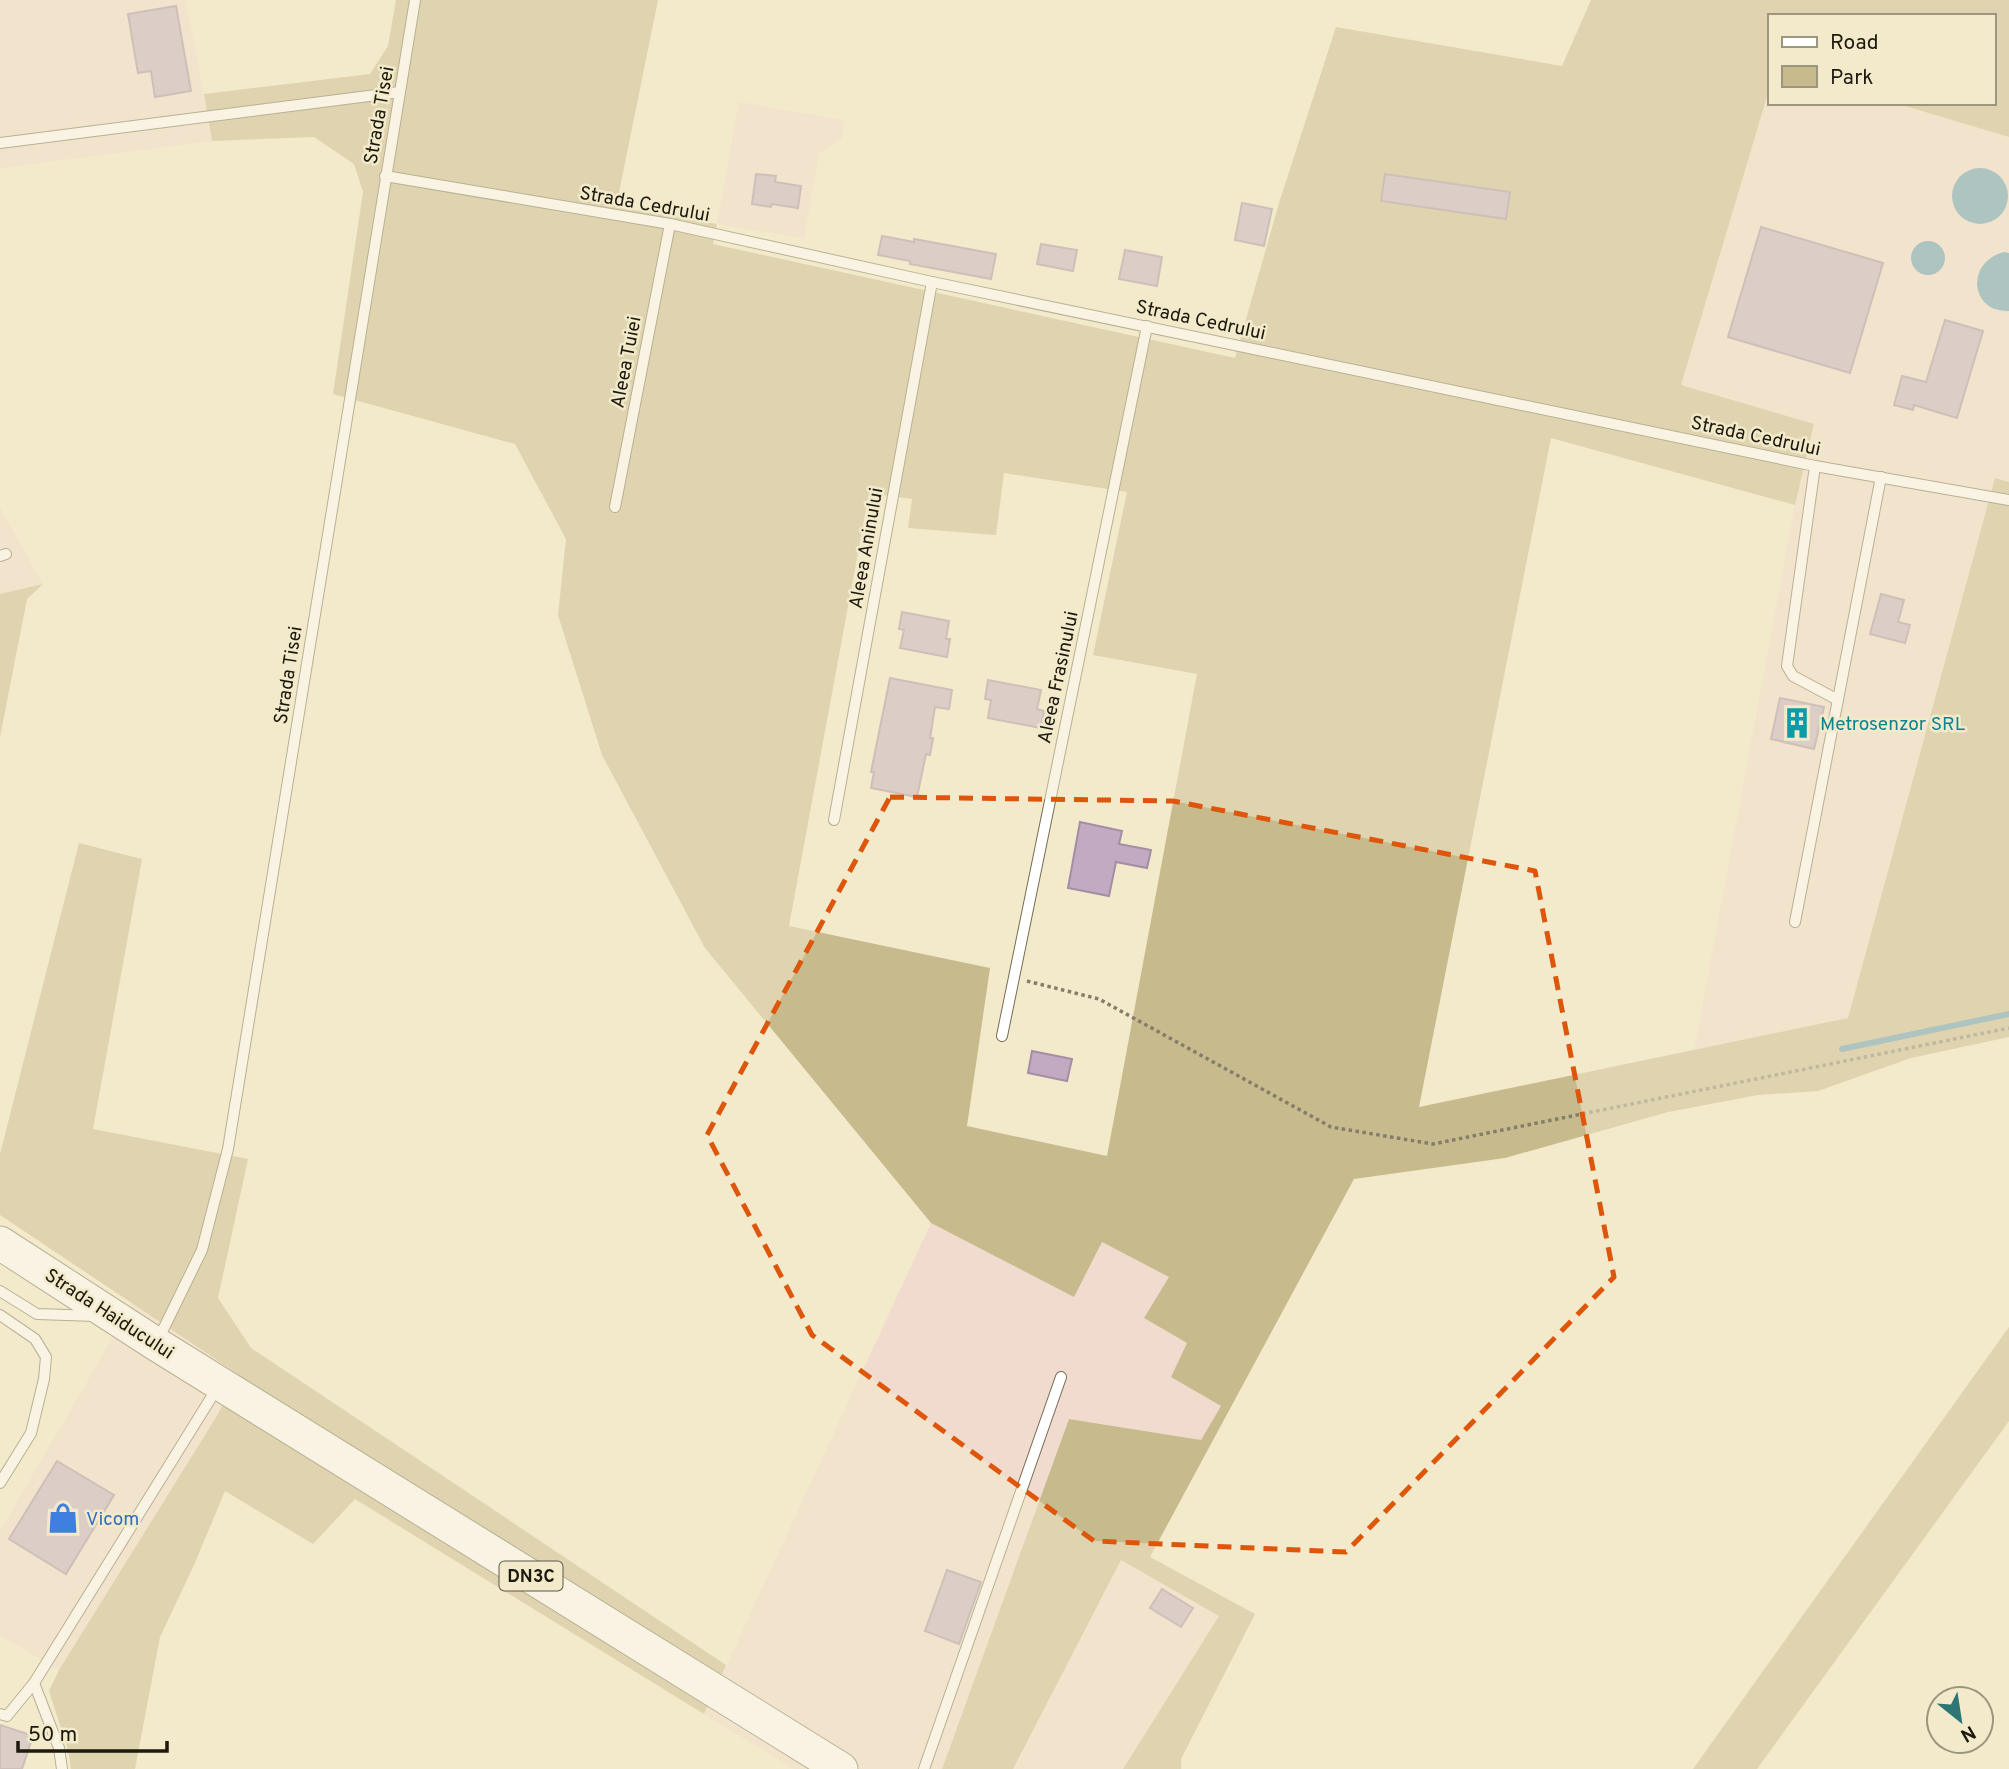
<svg xmlns="http://www.w3.org/2000/svg" width="2009" height="1769" viewBox="0 0 2009 1769" font-family="Overpass,sans-serif">
<style>
.industrial{fill:#f1dbce}
.green{fill:#c7bb8e;fill-rule:evenodd}
.water{fill:#5c97b6}
.lines{fill:none;stroke-linecap:round;stroke-linejoin:round}
.stream{stroke:#5c97b6;stroke-width:6}
.building{fill:#c1aac2;stroke:#a38ea5;stroke-width:2}
.lane-casing{stroke:#746d52;stroke-width:12}
.primary-casing{stroke:#746d52;stroke-width:35}
.path{stroke:#837d69;stroke-width:3.5;stroke-dasharray:3.5 3.5;stroke-linecap:butt}
.lane{stroke:#fff;stroke-width:10}
.primary{stroke:#fff;stroke-width:33}
.marked{fill:none;stroke:#de560c;stroke-width:5;stroke-dasharray:14 9;stroke-linejoin:round}
.labels{text-anchor:middle;stroke-width:5;stroke-linejoin:round;paint-order:stroke}
.shield{fill:#f2eacb;stroke:#5c5847;stroke-width:2}
.shield-label{font-size:18px;font-weight:bold;fill:#1c190e}
.street-label{font-size:19px;fill:#1c190e;stroke:#f2eacb}
.culture-label{font-size:19px;fill:#0d838f;stroke:#f2eacb;text-anchor:start}
.shop-label{font-size:19px;fill:#366cbe;stroke:#f2eacb;text-anchor:start}
</style>
<rect width="100%" height="100%" fill="#f2eacb"/>
<g class="industrial">
<polygon points="0,0 186,0 212,141 0,168"/>
<polygon points="1769,90 1769,103 1895,103 2009,137 2009,482 1995,479 1848,1018 1694,1051 1795,505 1814,425 1681,385"/>
<polygon points="739,102 845,120 842,138 819,153 804,238 717,224"/>
<polygon points="0,508 43,584 0,594"/>
<polygon points="931,1223 1074,1296 1102,1242 1170,1277 1187,1343 1172,1377 1221,1406 1202,1440 1069,1419 942,1769 794,1769 704,1714"/>
<polygon points="133,1303 238,1373 218,1413 59,1670 0,1635 0,1531"/>
<polygon points="1121,1559 1219,1616 1123,1769 1013,1769"/>
</g>
<g class="green">
<path d="M396,0H658L616,207L717,224L713,244L1235,358L1279,203L1336,27L1562,66L1591,0H2009V137L1895,103H1993V16H1769V90L1681,385L1814,424L1795,505L1551,438L1419,1107L1848,1018L1995,478L2009,482V1037L1911,1058L1818,1091L1758,1095L1668,1112L1505,1158L1354,1179L1150,1557L1255,1614L1181,1759V1769H1123L1219,1616L1121,1560L1013,1769H942L1069,1419L1201,1440L1221,1406L1171,1377L1187,1343L1144,1318L1169,1277L1102,1242L1074,1297L931,1223L705,948L602,755L558,615L566,539L515,444L333,394L363,192L354,164L314,137L212,141L204,94L370,74L388,46ZM1004,473L1127,492L1093,655L1197,674L1107,1156L967,1126L990,968L789,926L869,493L912,499L908,528L996,535Z"/>
<polygon points="43,584 27,599 0,737 0,594"/>
<polygon points="79,843 142,859 93,1129 248,1159 218,1298 251,1348 726,1665 704,1714 355,1499 313,1544 225,1491 194,1565 160,1637 135,1769 71,1769 68,1750 49,1691 59,1670 218,1414 238,1374 0,1215 0,1154"/>
<polygon points="2009,1327 2009,1421 1757,1769 1693,1769"/>
</g>
<g class="water">
<circle cx="1980" cy="196" r="28"/>
<circle cx="1928" cy="258" r="17"/>
<path d="M2004,252L2009,253V311C1970,313 1965,262 2004,252Z"/>
</g>
<g class="lines">
<polyline class="stream" points="1842,1049 2009,1014"/>
</g>
<g class="building">
<polygon points="176,6 191,91 155,97 151,71 138,73 128,14"/>
<polygon points="756,174 776,176 775,182 801,186 798,208 772,204 771,207 752,204"/>
<polygon points="1385,174 1510,192 1506,219 1381,201"/>
<polygon points="1242,203 1272,209 1264,246 1235,240"/>
<polygon points="1761,227 1883,263 1850,373 1728,337"/>
<polygon points="882,236 914,242 914,239 996,254 991,279 910,264 910,261 878,255"/>
<polygon points="1041,244 1077,250 1073,271 1037,264"/>
<polygon points="1125,250 1162,257 1157,286 1119,279"/>
<polygon points="1945,320 1983,331 1957,418 1914,405 1913,410 1894,405 1902,376 1926,382"/>
<polygon points="1881,594 1904,600 1898,622 1910,625 1905,643 1870,634"/>
<polygon points="902,612 949,621 946,639 950,639 947,657 900,648 904,630 899,629"/>
<polygon points="890,678 952,690 949,709 935,707 930,738 933,738 930,755 926,754 917,797 871,788 874,772 871,772"/>
<polygon points="988,680 1041,690 1037,709 1044,711 1041,728 988,718 991,700 985,699"/>
<polygon points="1780,698 1824,707 1814,749 1771,739"/>
<polygon points="1080,822 1122,831 1119,844 1151,850 1147,868 1116,862 1109,896 1068,888"/>
<polygon points="1032,1051 1072,1059 1067,1081 1028,1073"/>
<polygon points="57,1461 114,1495 66,1574 9,1539"/>
<polygon points="947,1570 981,1582 959,1644 925,1631"/>
<polygon points="1162,1589 1193,1608 1181,1627 1150,1608"/>
<polygon points="0,1725 33,1736 22,1769 0,1769"/>
</g>
<g class="lines">
<defs>
<g id="lane">
<polyline points="0,143 400,92"/>
<polyline points="385,176 670,224 932,282 1815,466 2009,500"/>
<polyline points="1815,466 1787,666 1793,676 1838,700"/>
<polyline points="615,507 670,224"/>
<polyline points="0,556 6,554"/>
<polyline points="834,820 932,282"/>
<polyline points="1795,922 1881,477"/>
<polyline points="1002,1036 1147,326"/>
<polyline points="0,1291 37,1314 96,1316"/>
<polyline points="0,1315 35,1339 46,1357 44,1379 31,1433 0,1483"/>
<polyline points="157,1342 202,1250 228,1149 415,0"/>
<polyline points="34,1683 59,1748 62,1769"/>
<polyline points="0,1714 7,1716 34,1683 219,1385"/>
<polyline points="924,1769 1061,1377"/>
</g>
<polyline id="primary" points="0,1243 156,1344 841,1769"/>
</defs>
<use href="#lane" class="lane-casing"/>
<use href="#primary" class="primary-casing"/>
<polyline class="path" points="1027,981 1099,999 1331,1127 1433,1144 2009,1028"/>
<use href="#lane" class="lane"/>
<use href="#primary" class="primary"/>
</g>
<path d="M0 0H2009V1769H0ZM890,797L1173,801L1535,871L1614,1277L1346,1552L1094,1541L812,1335L707,1135Z" fill="#f2eacb" fill-opacity=".55" fill-rule="evenodd"/>
<path class="marked" d="M890,797L1173,801L1535,871L1614,1277L1346,1552L1094,1541L812,1335L707,1135Z"/>
<defs>
<symbol id="building-bare" viewBox="-9 -9 18 18"><path d="M-4-6H4V6H1V3H-1V6H-4ZM-2.5-4.3h1.7v1.8h-1.7ZM.8-4.3h1.7v1.8H.8ZM-2.5-1h1.7V.8h-1.7ZM.8-1h1.7V.8H.8Z" fill="#0f9aa8" stroke="#f2eacb" stroke-width="2.5" paint-order="stroke"/></symbol>
<symbol id="shop-bare" viewBox="-9 -9 18 18"><path d="M-5-2.5h2.3a2.7 3.5 0 0 1 5.4 0H5L5.5 6h-11ZM-1.5-2.5h3a1.5 2.3 0 0 0-3 0Z" fill="#3f7fe0" stroke="#f2eacb" stroke-width="2.5" paint-order="stroke"/></symbol>
</defs>
<g fill-rule="evenodd">
<use href="#building-bare" x="1775" y="701" width="44" height="44"/>
<use href="#shop-bare" x="41" y="1496" width="44" height="44"/>
</g>
<g class="labels">
<rect class="shield" x="499.5" y="1561.5" width="63" height="29" rx="5"/>
<g class="shield-label">
<text x="531" y="1582">DN3C</text>
</g>
<g class="street-label">
<text transform="translate(378 115) rotate(-80)" y="7">Strada Tisei</text>
<text transform="translate(645 203) rotate(10)" y="7">Strada Cedrului</text>
<text transform="translate(1201 319) rotate(12)" y="7">Strada Cedrului</text>
<text transform="translate(625 362) rotate(-79)" y="7">Aleea Tuiei</text>
<text transform="translate(1756 435) rotate(12)" y="7">Strada Cedrului</text>
<text transform="translate(865 548) rotate(-80)" y="7">Aleea Aninului</text>
<text transform="translate(287 675) rotate(-81)" y="7">Strada Tisei</text>
<text transform="translate(1057 677) rotate(-78)" y="7">Aleea Frasinului</text>
<text transform="translate(110 1313) rotate(33)" y="7">Strada Haiducului</text>
</g>
<g class="culture-label">
<text x="1820" y="730">Metrosenzor SRL</text>
</g>
<g class="shop-label">
<text x="86" y="1525">Vicom</text>
</g>
</g>
<rect x="1768" y="14" width="228" height="91" fill="#f2eacb" stroke="#9c967f" stroke-width="2"/>
<rect x="1782" y="37" width="35" height="10" fill="#ffffff" stroke="#9c967f" stroke-width="2"/>
<text x="1830" y="49" font-size="21" fill="#1c190e">Road</text>
<rect x="1782" y="66" width="35" height="21" fill="#c7bb8e" stroke="#9c967f" stroke-width="2"/>
<text x="1830" y="84" font-size="21" fill="#1c190e">Park</text>
<g transform="translate(1960 1720) rotate(150)"><circle r="33" fill="#f2eacb" stroke="#9c967f" stroke-width="2"/>
<path d="M0-5L12 26L0 18L-12 26Z" fill="#2d7675"/>
<text y="-10" font-size="19" font-weight="bold" text-anchor="middle" fill="#1c190e">N</text>
</g>
<path d="M18 1741v10h149v-10" fill="none" stroke="#1c190e" stroke-width="3.5"/>
<text x="28" y="1741" font-size="21" fill="#1c190e" stroke="#f2eacb" stroke-width="5" paint-order="stroke">50 m</text>
</svg>
